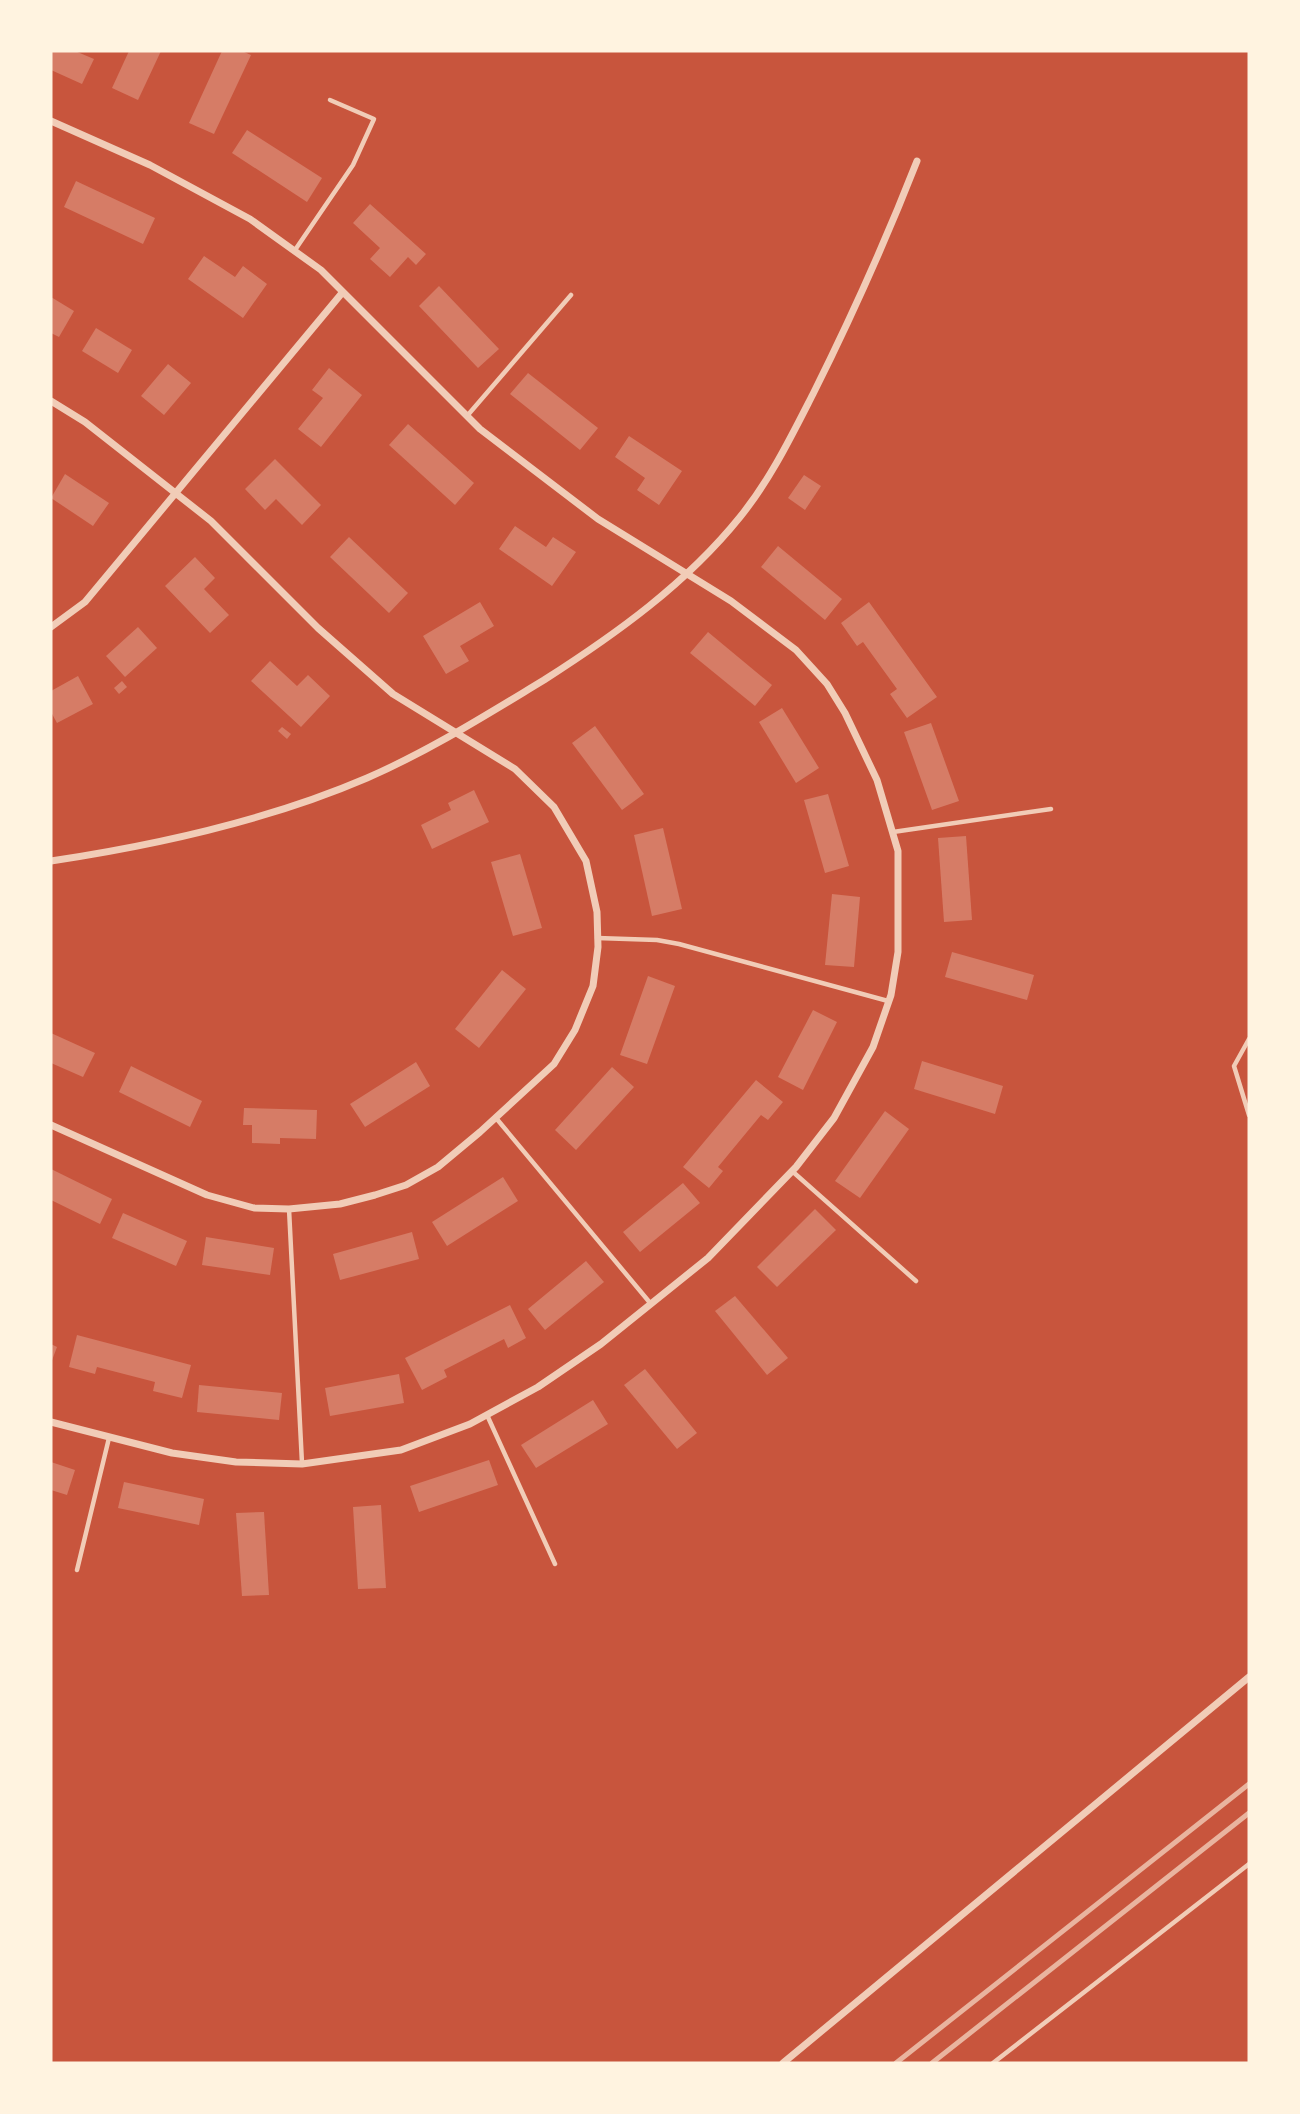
<svg xmlns="http://www.w3.org/2000/svg" width="1300" height="2114" viewBox="0 0 1300 2114" font-family="'Exo 2',sans-serif">
<style>
.building{fill:#d67c66}
.lines{fill:none;stroke-linecap:round;stroke-linejoin:round}
.service{stroke:#f1ccb7;stroke-width:4.5}
.minor{stroke:#f1ccb7;stroke-width:7}
.rail{stroke:#e9b49f;stroke-width:5}
</style>
<rect width="100%" height="100%" fill="#c8553d"/>
<g class="building">
<polygon points="51,51 75,51 94,59 82,84 51,70"/>
<polygon points="129,51 161,51 138,100 112,88"/>
<polygon points="222,51 242,51 251,55 214,134 189,123"/>
<polygon points="247,130 322,178 307,202 232,153"/>
<polygon points="76,181 155,218 143,244 64,207"/>
<polygon points="370,204 426,254 416,265 408,257 390,277 370,259 380,248 353,223"/>
<polygon points="204,256 235,277 243,266 267,284 243,318 188,279"/>
<polygon points="439,286 499,349 478,368 419,306"/>
<polygon points="51,297 74,311 59,337 51,333"/>
<polygon points="96,328 132,350 118,373 82,351"/>
<polygon points="168,364 191,383 164,415 141,396"/>
<polygon points="329,368 362,395 321,447 298,429 323,398 312,390"/>
<polygon points="528,373 598,428 580,450 510,394"/>
<polygon points="408,424 474,483 455,505 389,445"/>
<polygon points="629,436 682,471 659,505 637,490 645,478 615,457"/>
<polygon points="275,459 321,505 302,525 276,499 265,510 245,489"/>
<polygon points="65,474 109,503 93,526 51,498"/>
<polygon points="804,475 821,486 805,510 788,498"/>
<polygon points="515,526 546,547 553,537 576,552 552,586 499,549"/>
<polygon points="349,537 408,593 389,613 330,557"/>
<polygon points="778,546 842,599 825,620 761,567"/>
<polygon points="195,557 215,578 204,589 229,615 210,633 165,586"/>
<polygon points="480,602 494,626 460,646 469,661 446,674 423,636"/>
<polygon points="869,602 937,697 907,718 890,694 897,689 863,642 857,646 841,623"/>
<polygon points="138,627 157,648 125,677 106,656"/>
<polygon points="708,632 772,685 755,706 690,653"/>
<polygon points="270,661 297,686 308,675 330,696 301,727 251,681"/>
<polygon points="78,676 93,704 57,723 51,712 51,691"/>
<polygon points="122,681 127,687 119,694 114,688"/>
<polygon points="782,708 819,768 796,783 759,722"/>
<polygon points="931,723 959,801 932,810 904,732"/>
<polygon points="595,726 644,794 622,810 572,743"/>
<polygon points="282,727 291,734 287,739 278,731"/>
<polygon points="474,790 489,822 432,849 421,825 451,810 448,803"/>
<polygon points="828,794 849,866 825,873 804,800"/>
<polygon points="663,828 682,909 652,916 634,835"/>
<polygon points="966,836 972,920 944,922 938,838"/>
<polygon points="520,854 542,928 513,936 491,862"/>
<polygon points="832,894 860,897 854,967 825,965"/>
<polygon points="952,952 1034,975 1027,1000 945,977"/>
<polygon points="502,970 526,989 479,1048 455,1029"/>
<polygon points="648,976 675,986 647,1064 620,1055"/>
<polygon points="813,1010 837,1022 803,1090 778,1077"/>
<polygon points="51,1033 95,1053 83,1077 51,1063"/>
<polygon points="922,1061 1003,1086 995,1114 914,1089"/>
<polygon points="416,1062 430,1086 365,1127 350,1104"/>
<polygon points="131,1066 202,1101 190,1127 119,1092"/>
<polygon points="612,1067 634,1087 576,1150 555,1130"/>
<polygon points="756,1080 783,1102 768,1120 761,1115 718,1167 723,1171 709,1188 683,1167"/>
<polygon points="244,1108 317,1110 316,1139 280,1138 280,1144 252,1143 252,1125 243,1125"/>
<polygon points="885,1111 909,1129 860,1198 835,1181"/>
<polygon points="51,1169 112,1199 100,1224 51,1200"/>
<polygon points="503,1177 518,1201 447,1246 432,1222"/>
<polygon points="683,1183 700,1203 640,1252 623,1232"/>
<polygon points="815,1209 836,1230 777,1287 757,1267"/>
<polygon points="123,1213 187,1241 176,1266 112,1238"/>
<polygon points="412,1232 419,1259 340,1280 333,1254"/>
<polygon points="206,1237 274,1248 270,1275 202,1265"/>
<polygon points="586,1261 604,1282 545,1330 528,1309"/>
<polygon points="735,1296 788,1358 767,1375 715,1311"/>
<polygon points="510,1305 526,1338 508,1348 504,1339 444,1370 447,1377 422,1390 405,1358"/>
<polygon points="77,1335 191,1365 182,1398 153,1391 155,1382 97,1367 95,1374 69,1367"/>
<polygon points="51,1344 57,1347 51,1363"/>
<polygon points="645,1369 697,1433 677,1449 624,1385"/>
<polygon points="399,1374 404,1403 330,1416 325,1388"/>
<polygon points="199,1385 282,1393 279,1420 197,1412"/>
<polygon points="593,1400 608,1424 536,1468 521,1445"/>
<polygon points="489,1460 498,1485 419,1512 410,1486"/>
<polygon points="51,1462 75,1470 67,1495 51,1490"/>
<polygon points="124,1482 204,1499 199,1525 118,1508"/>
<polygon points="381,1505 386,1588 358,1589 353,1507"/>
<polygon points="264,1512 269,1595 242,1596 236,1513"/>
</g>
<g class="lines">
<g class="service">
<polyline points="295,250 353,165 374,119 330,100"/>
<polyline points="467,416 571,295"/>
<polyline points="893,832 1051,809"/>
<polyline points="597,938 657,940 679,944 888,1001"/>
<polyline points="1249,1039 1234,1066 1249,1115"/>
<polyline points="496,1118 651,1304"/>
<polyline points="792,1171 916,1281"/>
<polyline points="289,1209 302,1463"/>
<polyline points="487,1415 555,1564"/>
<polyline points="77,1570 109,1438"/>
<polyline points="993,2063 1249,1864"/>
</g>
<g class="minor">
<polyline points="51,121 150,165 250,219 321,270 480,429 598,519 731,601 796,650 827,684 845,713 877,780 898,851 898,952 891,995 873,1047 834,1118 796,1167 708,1258 601,1344 538,1387 470,1424 401,1450 302,1464 236,1462 172,1453 51,1422"/>
<polyline points="51,401 85,422 211,521 318,628 393,694 515,769 554,807 586,861 597,912 598,947 593,986 575,1030 554,1064 480,1132 438,1167 406,1185 375,1195 340,1204 289,1209 254,1208 207,1195 51,1125"/>
<polyline points="51,627 85,602 342,293"/>
<path d="M51,861C158,845 267,821 367,778C429,751 486,715 544,680C616,634 686,584 740,517C770,480 791,437 813,394C851,318 886,240 917,161"/>
<polyline points="783,2063 1249,1677"/>
</g>
<g class="rail">
<polyline points="896,2063 1249,1784"/>
<polyline points="932,2063 1249,1813"/>
</g>
</g>
<rect width="1300" height="2114" fill="none" stroke="#fff3e0" stroke-width="105"/>
</svg>
